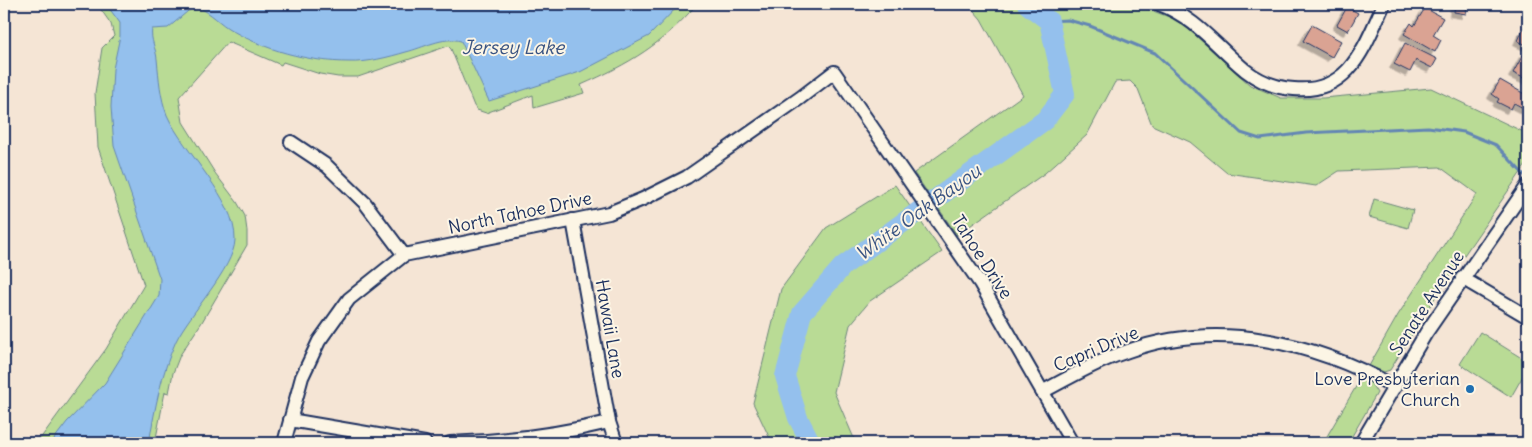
<svg xmlns="http://www.w3.org/2000/svg" width="1532" height="447" viewBox="0 0 1532 447" font-family="Delius,sans-serif">
<style>
.green{fill:#b9db95;stroke:#6a857a}
.water{fill:#94c0ed;stroke:#6486b4}
.lines{fill:none;stroke-linecap:round;stroke-linejoin:round}
.stream{stroke:#6486b4;stroke-width:3}
.river{stroke:#94c0ed;stroke-width:20}
.building{fill:#daa393;stroke:#1b2f5e;filter:url(#shadow)}
.minor-casing{stroke:#1b2f5e;stroke-width:16}
.minor{stroke:#fcf5e5;stroke-width:12}
.poi-dot{fill:#1f6fb2;stroke:#fcf5e5;stroke-width:2}
.labels{text-anchor:middle;stroke-width:4;stroke-linejoin:round;paint-order:stroke}
.street-label{font-size:18px;fill:#1b2f5e;stroke:#fcf5e5}
.poi-label{font-size:18px;fill:#1b2f5e;stroke:#fcf5e5;text-anchor:end}
.water-label{font-size:19px;font-style:italic;fill:#395382;stroke:#fcf5e5}
</style>
<defs>
<filter id="shadow"><feDropShadow dx="-4.5" dy="4.5" stdDeviation="0" flood-color="#0004"/></filter>
</defs>
<rect width="100%" height="100%" fill="#f5e5d5"/>
<filter id="ink" filterUnits="userSpaceOnUse"><feTurbulence type="fractalNoise" baseFrequency=".02" numOctaves="2"/><feDisplacementMap in="SourceGraphic" scale="10" xChannelSelector="R" yChannelSelector="G"/><feConvolveMatrix kernelMatrix="1 2 1 2 8 2 1 2 1" color-interpolation-filters="sRGB"/></filter>
<g filter="url(#ink)">
<g class="green">
<path d="M97,4H697C663,44 629,64 581,85L584,93L534,108L533,95L486,113L477,110L474,106L451,49L448,46L358,77H338L320,74L283,62L281,65L228,42L179,97L183,122L215,173L237,202L245,216L247,231V245L202,322L180,355L173,373L169,393L165,392L155,443H37L106,349L144,285L98,147L95,93L102,48L114,36L111,24Z"/>
<polygon points="968,4 1134,4 1172,18 1184,25 1250,85 1281,98 1323,98 1431,88 1528,134 1528,162 1436,296 1390,370 1384,372 1369,366 1398,315 1477,194 1440,167 1339,171 1316,186 1227,173 1190,142 1152,125 1138,89 1130,81 1115,82 1087,135 1045,173 957,235 914,173 1023,95 981,19"/>
<polygon points="895,185 942,252 870,301 850,325 834,392 856,443 772,443 753,403 781,289 826,228"/>
<polygon points="1374,199 1413,210 1408,228 1369,217"/>
<polygon points="1480,332 1528,362 1528,367 1511,397 1460,364"/>
<polygon points="1361,378 1371,383 1377,393 1348,443 1323,443"/>
</g>
<path class="water" d="M106,4H680L649,36L580,72L489,101L461,41C443,36 423,48 406,52C389,57 366,63 349,62C309,62 263,50 228,28C216,20 208,10 194,6L168,28L152,29C150,40 156,48 157,59C159,78 160,97 167,115C184,153 236,199 235,240C234,268 189,314 176,341C161,374 155,408 149,443H51L67,422L105,383L159,296L160,279L114,146L111,107L113,69L120,36V23Z"/>
<g class="lines">
<polyline class="stream" points="1049,21 1068,20 1090,26 1155,53 1241,133 1260,139 1306,133 1428,127 1464,132 1496,145 1528,179"/>
<polyline class="river" points="811,443 798,418 785,376 802,313 843,266 1045,120 1065,94 1049,21 1027,4"/>
</g>
<g class="building">
<polygon points="1455,4 1467,4 1466,14 1454,12"/>
<polygon points="1347,7 1358,13 1348,31 1337,25"/>
<polygon points="1425,8 1443,18 1433,35 1441,40 1435,52 1404,34 1411,23 1414,26"/>
<polygon points="1312,25 1341,41 1332,57 1303,41"/>
<polygon points="1523,29 1528,31 1528,46 1518,41"/>
<polygon points="1405,43 1437,59 1432,68 1416,60 1410,72 1394,64"/>
<polygon points="1524,53 1528,55 1528,80 1513,73"/>
<polygon points="1500,80 1528,96 1527,110 1514,103 1511,109 1497,102 1499,99 1492,94"/>
</g>
<g class="lines">
<defs>
<g id="minor">
<path d="M1159,4C1196,18 1215,45 1245,70C1259,81 1276,88 1294,89C1350,94 1364,47 1384,4"/>
<polyline points="291,142 327,166 365,203 404,255"/>
<polyline points="573,220 609,422 616,443"/>
<polyline points="1462,278 1528,317"/>
<path d="M1042,392C1070,377 1098,361 1128,351C1219,319 1313,342 1395,387"/>
<polyline points="290,420 425,443"/>
<polyline points="284,443 302,377 319,341 349,299 404,255 609,213 643,199 687,177 800,98 834,72 980,283 1072,443"/>
<path d="M450,443C504,441 556,435 609,422"/>
<polyline points="1361,443 1426,333 1528,185"/>
</g>
</defs>
<use href="#minor" class="minor-casing"/>
<use href="#minor" class="minor"/>
</g>
</g>
<circle class="poi-dot" cx="1470" cy="389" r="5"/>
<g class="labels">
<g class="street-label">
<text transform="translate(520 213) rotate(-12)" y="6">North Tahoe Drive</text>
<text transform="translate(982 257) rotate(57)" y="6">Tahoe Drive</text>
<text transform="translate(1427 303) rotate(-57)" y="6">Senate Avenue</text>
<text transform="translate(610 329) rotate(80)" y="6">Hawaii Lane</text>
<text transform="translate(1096 349) rotate(-23)" y="6">Capri Drive</text>
</g>
<g class="poi-label">
<text x="1460" y="385">Love Presbyterian<tspan x="1460" dy="21">Church</tspan></text>
</g>
<g class="water-label">
<text x="513" y="54">Jersey Lake</text>
<text transform="translate(918 212) rotate(-36)" y="7">White Oak Bayou</text>
</g>
</g>
<rect width="1532" height="447" fill="none" stroke="#fcf5e5" stroke-width="20"/>
<rect x="10" y="10" width="1512" height="427" fill="none" stroke="#1b2f5e" stroke-width="2" filter="url(#ink)"/>
</svg>
